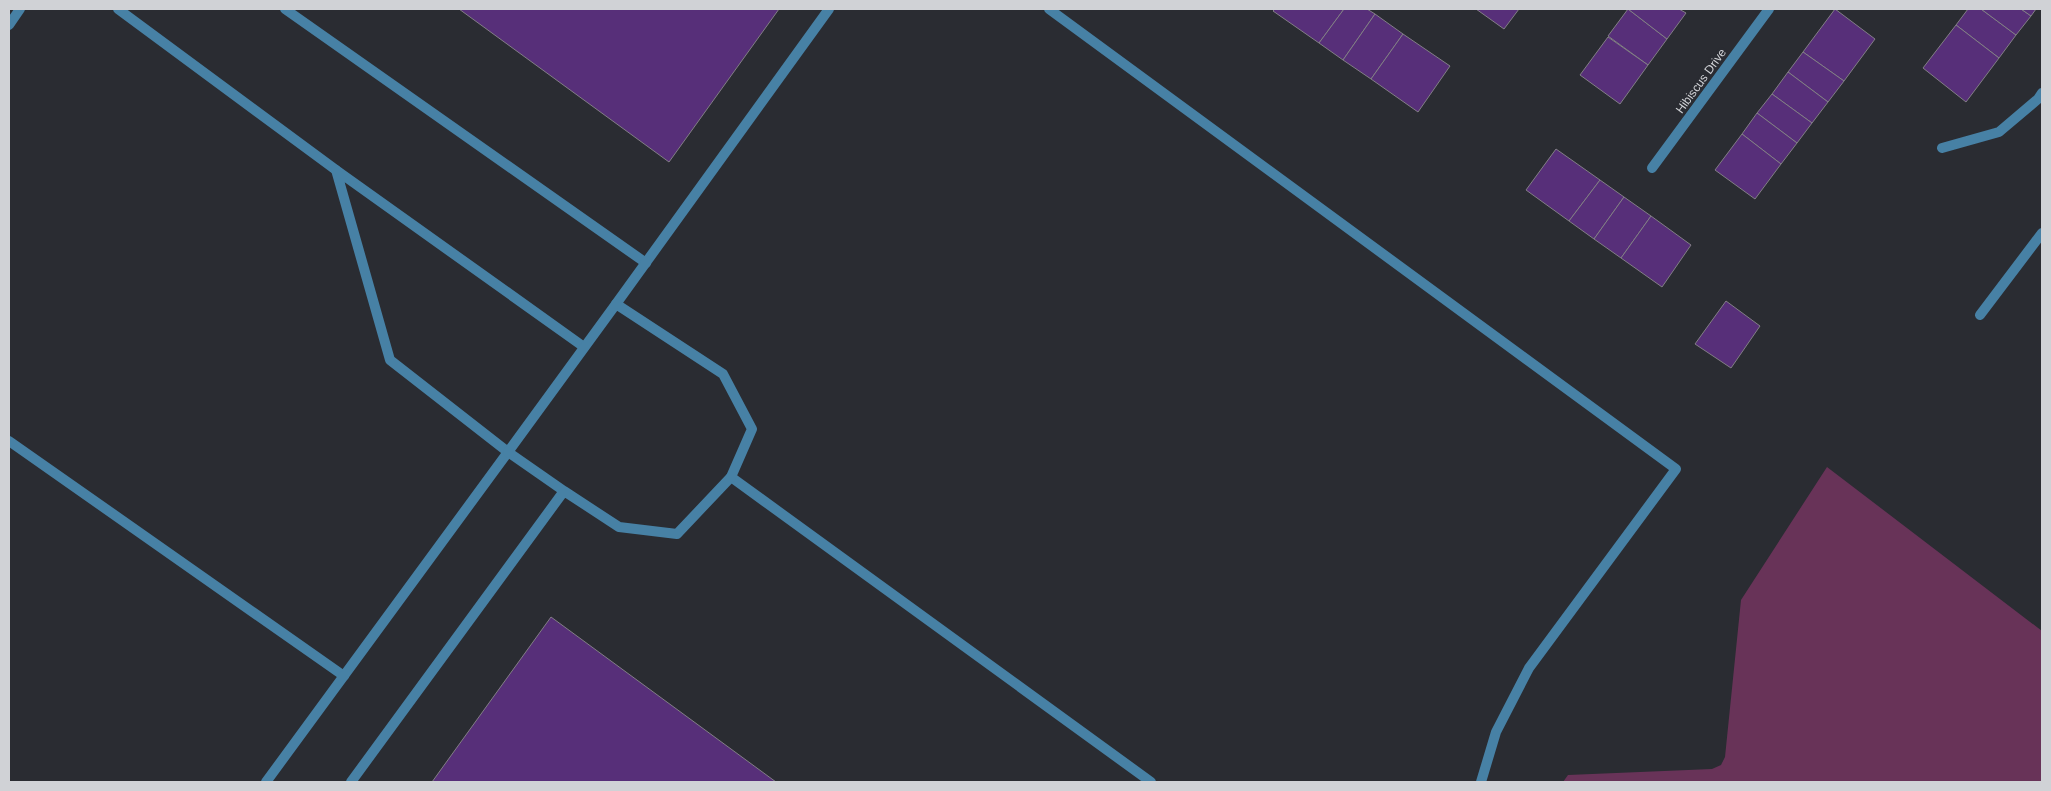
<svg xmlns="http://www.w3.org/2000/svg" width="2051" height="791" viewBox="0 0 2051 791" font-family="Arial,sans-serif">
<style>
.green{fill:#683358}
.building{fill:#572f79;stroke:#827e86}
.lines{fill:none;stroke-linecap:round;stroke-linejoin:round}
.lane{stroke:#4781a5;stroke-width:10}
.street{stroke:#4781a5;stroke-width:10}
.labels{text-anchor:middle;stroke-width:5;stroke-linejoin:round;paint-order:stroke}
.street-label{font-size:12px;fill:#d0d2d6;stroke:#2a2c32}
</style>
<rect width="100%" height="100%" fill="#2a2c32"/>
<polygon class="green" points="1827,467 2042,631 2042,782 1563,782 1568,775 1712,769 1721,765 1725,757 1741,600"/>
<g class="building">
<polygon points="459,9 779,9 669,162"/>
<polygon points="1275,9 1344,9 1319,43 1273,11"/>
<polygon points="1344,9 1367,9 1375,14 1343,60 1319,43"/>
<polygon points="1476,9 1519,9 1504,29"/>
<polygon points="1628,9 1667,39 1648,65 1608,36"/>
<polygon points="1628,9 1679,9 1686,13 1667,39"/>
<polygon points="1835,9 1875,39 1844,81 1803,52"/>
<polygon points="1968,9 1981,9 2016,35 1999,58 1956,25"/>
<polygon points="1981,9 2021,9 2031,16 2016,35"/>
<polygon points="2021,9 2036,9 2031,16"/>
<polygon points="1375,14 1403,34 1371,79 1343,60"/>
<polygon points="1956,25 1999,58 1966,102 1923,68"/>
<polygon points="1403,34 1450,66 1418,112 1371,79"/>
<polygon points="1608,37 1648,65 1620,104 1580,75"/>
<polygon points="1803,52 1844,81 1828,102 1788,72"/>
<polygon points="1788,72 1828,102 1812,123 1772,94"/>
<polygon points="1772,94 1812,123 1797,143 1757,113"/>
<polygon points="1757,113 1797,143 1781,164 1742,134"/>
<polygon points="1742,134 1781,164 1755,199 1715,170"/>
<polygon points="1556,149 1600,180 1569,221 1526,190"/>
<polygon points="1600,180 1624,197 1594,239 1569,221"/>
<polygon points="1624,197 1651,216 1621,258 1594,239"/>
<polygon points="1651,216 1691,245 1662,287 1621,258"/>
<polygon points="1726,301 1760,326 1731,368 1695,344"/>
<polygon points="551,617 776,782 432,782"/>
</g>
<g class="lines">
<g class="lane">
<polyline points="118,9 336,170"/>
<polyline points="285,9 646,263"/>
<polyline points="1049,9 1676,469 1529,668 1496,732 1481,782"/>
<polyline points="9,25 20,9"/>
<polyline points="616,304 829,9"/>
<polyline points="1980,315 2042,233"/>
<polyline points="9,441 344,676"/>
<polyline points="731,477 1151,782"/>
<polyline points="266,782 508,452 390,360 336,170 584,347"/>
<polyline points="351,782 564,491 619,527 677,534 731,477 752,429 723,374 616,304 508,452 564,491"/>
</g>
<g class="street">
<polyline points="1942,148 1999,132 2038,99 2042,93"/>
<polyline points="1652,168 1769,9"/>
</g>
</g>
<g class="labels">
<g class="street-label">
<text transform="translate(1701 81) rotate(-54)" y="4">Hibiscus Drive</text>
</g>
</g>
<rect width="2051" height="791" fill="none" stroke="#d0d2d6" stroke-width="20"/>
</svg>
